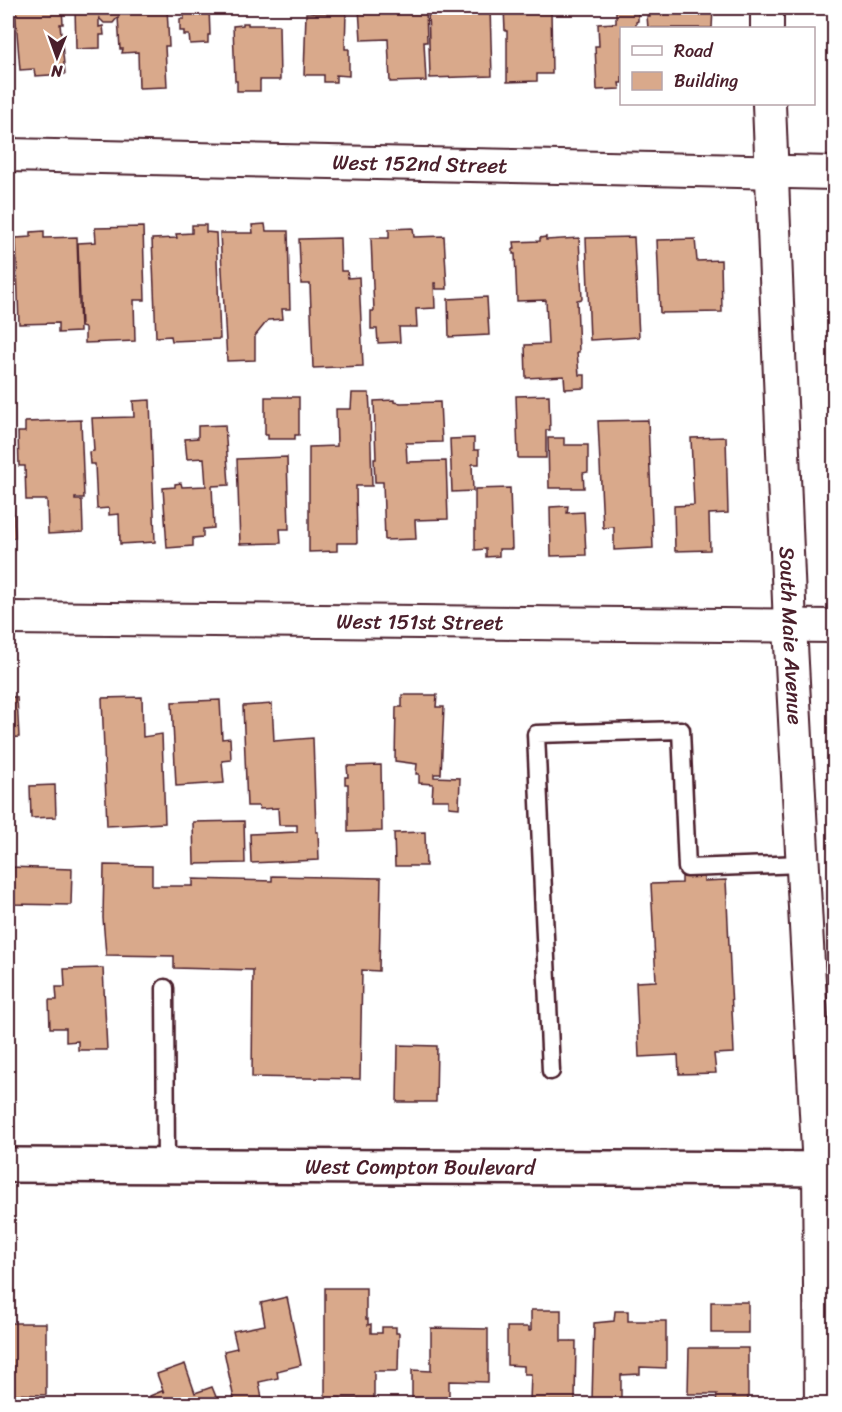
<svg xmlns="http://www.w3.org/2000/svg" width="842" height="1412" viewBox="0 0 842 1412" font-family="Sriracha,sans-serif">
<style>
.building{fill:#d9a98b;stroke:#4a1f2b;stroke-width:1.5}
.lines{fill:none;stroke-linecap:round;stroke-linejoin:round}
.lane-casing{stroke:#4a1f2b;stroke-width:21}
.street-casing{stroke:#4a1f2b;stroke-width:36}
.secondary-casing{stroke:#4a1f2b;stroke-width:38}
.lane{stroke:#fff;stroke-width:16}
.street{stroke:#fff;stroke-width:32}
.secondary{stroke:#fff;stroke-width:33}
.labels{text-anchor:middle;stroke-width:6;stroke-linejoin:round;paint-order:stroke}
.street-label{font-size:21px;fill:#4a1f2b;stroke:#fff}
</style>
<rect width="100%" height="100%" fill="#fff"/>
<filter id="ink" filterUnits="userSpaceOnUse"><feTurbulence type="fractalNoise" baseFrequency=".0167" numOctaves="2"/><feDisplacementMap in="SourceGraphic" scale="12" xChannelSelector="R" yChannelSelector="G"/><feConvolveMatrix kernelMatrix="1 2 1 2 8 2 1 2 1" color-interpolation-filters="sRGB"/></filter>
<g filter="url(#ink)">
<g class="building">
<polygon points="15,8 62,8 63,24 60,24 65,74 35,76 34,69 20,70"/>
<polygon points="75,8 167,8 169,46 165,46 167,87 139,88 138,52 122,53 123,49 120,49 118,17 113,23 104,23 99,18 99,27 103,26 104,35 100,35 100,48 76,49"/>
<polygon points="184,8 209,8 210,35 208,35 208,43 190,44 189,35 184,35 184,31 180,31 180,19 184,19"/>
<polygon points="359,8 426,8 427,42 424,42 426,81 390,82 388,39 361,40"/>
<polygon points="428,8 490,8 492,76 430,78"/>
<polygon points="504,8 551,8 552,74 537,74 537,81 507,82 507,31 505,31"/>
<polygon points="616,8 638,8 638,21 636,22 636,28 622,28 622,83 619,83 620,89 597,90 595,46 599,46 598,24 616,23"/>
<polygon points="650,8 713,8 712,28 648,28 647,16 650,16"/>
<polygon points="306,13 346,13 345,49 349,49 349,76 336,75 336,82 324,82 324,75 304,75"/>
<polygon points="243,23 248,23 248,25 279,25 280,80 260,80 260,91 237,91 237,81 235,81 233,26 243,25"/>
<polygon points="265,224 266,231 288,231 290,309 282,309 283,319 268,320 255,336 255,360 227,361 220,233 253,233 252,225"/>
<polygon points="192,225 206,225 206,232 216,233 220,339 172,341 171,336 156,337 152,239 177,238 176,234 192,233"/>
<polygon points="143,227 145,300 134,300 135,341 85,343 85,328 81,327 78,243 96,242 95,228"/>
<polygon points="413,228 414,237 444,236 447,289 436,289 436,283 434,283 435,308 416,309 417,327 399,327 400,342 378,343 377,329 371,329 371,311 374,311 371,238 389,238 389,229"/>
<polygon points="44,231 44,238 77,237 80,332 58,333 58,323 19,324 16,238 31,237 31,232"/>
<polygon points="546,237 546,240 579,238 582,299 577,300 579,352 577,352 579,375 585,375 585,388 565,389 564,376 526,378 525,345 548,344 546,300 517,301 515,254 513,254 513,249 515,249 514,242 540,241 540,238"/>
<polygon points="634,237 639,337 590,340 586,238"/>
<polygon points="340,238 341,271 347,271 348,278 359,277 363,366 313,368 310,284 301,284 299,239"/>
<polygon points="695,239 697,261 721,260 722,312 660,313 657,240"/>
<polygon points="487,297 489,335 449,337 448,299"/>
<polygon points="352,393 369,393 370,409 372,486 356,486 357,543 337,543 337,551 309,552 309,447 337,446 336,409 351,409"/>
<polygon points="549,395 550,430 546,430 546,458 518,458 516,396"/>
<polygon points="265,397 299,397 299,435 295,435 295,439 268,439 268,435 265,435"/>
<polygon points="150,400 155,542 120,544 119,514 109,515 109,508 97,509 95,464 90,464 89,452 94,451 92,418 134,417 133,401"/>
<polygon points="394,400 394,402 401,403 440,402 442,442 406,443 407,462 446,461 448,519 415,520 416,539 385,540 383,482 375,482 374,459 376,459 374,401"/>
<polygon points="81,420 84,498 75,498 75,500 82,500 83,532 48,534 47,500 26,500 25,466 19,466 18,432 25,432 25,422"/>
<polygon points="648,420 653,548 614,550 614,527 603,528 598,421"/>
<polygon points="225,425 229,485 212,486 214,528 203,529 203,537 193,538 193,546 167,548 163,488 175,487 175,484 181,483 182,487 206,486 204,458 187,459 185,439 198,438 198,426"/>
<polygon points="726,437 728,513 709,514 710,550 675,551 674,506 694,505 691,438"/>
<polygon points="474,438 474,450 479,450 479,464 472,464 473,491 452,492 450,439"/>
<polygon points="548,438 564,438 564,445 588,445 588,472 583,473 584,488 549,488"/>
<polygon points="287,457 289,529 280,529 281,543 240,544 237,459"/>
<polygon points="8,474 8,478 12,478 15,538 11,538 10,542 8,542"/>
<polygon points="510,488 512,549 499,549 499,556 486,557 486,549 475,550 475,489"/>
<polygon points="568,506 567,513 584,512 586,555 551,556 550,507"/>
<polygon points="402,695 437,695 436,707 444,707 441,774 434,774 434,777 460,778 459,808 449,807 449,800 432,800 433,784 419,783 419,774 416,774 417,764 395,761 396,707 402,707"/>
<polygon points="8,697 17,697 19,737 8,738"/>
<polygon points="142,697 143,737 162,734 165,823 107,826 102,698"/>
<polygon points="220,700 222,739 230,738 231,760 222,761 224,783 176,786 172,702"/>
<polygon points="272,704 274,741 313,738 316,832 318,832 319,860 251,863 250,834 297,832 297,825 279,825 278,808 260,809 259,806 247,806 243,706"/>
<polygon points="381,765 382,831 348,832 348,784 345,784 345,777 348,777 347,766"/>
<polygon points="55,785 56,817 31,818 30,786"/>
<polygon points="244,821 245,863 194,864 193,822"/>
<polygon points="425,832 426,866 395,866 394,833"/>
<polygon points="104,865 152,866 152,886 193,886 193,879 272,881 272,876 381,878 379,971 362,970 360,1079 252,1077 253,970 174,968 174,956 106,955 103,918"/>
<polygon points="8,867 72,869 71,905 8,904"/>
<polygon points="704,874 704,881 726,880 734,1053 714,1054 716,1073 679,1074 678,1055 639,1057 636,982 656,981 651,884 682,883 682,875"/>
<polygon points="103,968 107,1050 78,1050 78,1041 66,1042 66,1028 50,1028 49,1000 57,1000 56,987 65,987 64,969"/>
<polygon points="398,1045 437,1046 436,1102 397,1102"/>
<polygon points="325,1288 366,1288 366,1319 368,1319 368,1325 371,1324 371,1333 382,1333 382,1327 396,1327 396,1333 399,1333 398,1371 374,1371 374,1399 325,1398"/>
<polygon points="287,1297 301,1365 277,1371 278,1378 259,1382 263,1404 235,1404 224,1351 237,1348 233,1331 265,1325 261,1303"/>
<rect x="711" y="1302" width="37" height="31"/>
<polygon points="531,1310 561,1310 561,1341 576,1341 575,1401 530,1401 531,1374 524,1374 524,1366 507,1365 507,1327 529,1327 529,1331 531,1331"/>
<polygon points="615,1311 628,1311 628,1321 666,1321 666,1368 640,1367 640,1374 621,1375 621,1401 592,1401 594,1323 614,1321"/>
<polygon points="8,1323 46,1323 46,1395 8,1394"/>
<polygon points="431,1328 488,1329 488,1382 449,1381 449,1400 412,1400 412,1370 431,1371"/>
<polygon points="689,1348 748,1348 748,1403 716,1403 717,1394 688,1394"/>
<polygon points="185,1364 195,1393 212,1387 219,1404 153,1404 150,1396 162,1391 164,1393 157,1374"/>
</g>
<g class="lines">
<defs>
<g id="lane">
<polyline points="165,988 166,1166"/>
<polyline points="551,1071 536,734 681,730 687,868 802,864"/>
</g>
<g id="street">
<polyline points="767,8 767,28"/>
<path id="s1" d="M769,104L790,626L819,1169L821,1404"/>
<path id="s2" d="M8,155L834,173"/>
<path id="s3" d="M8,618L834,626"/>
</g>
<g id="secondary">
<path id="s4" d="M8,1165L834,1169"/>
</g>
</defs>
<use href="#lane" class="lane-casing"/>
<use href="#street" class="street-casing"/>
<use href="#secondary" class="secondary-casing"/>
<use href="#lane" class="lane"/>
<use href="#street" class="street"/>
<use href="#secondary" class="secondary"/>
</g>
</g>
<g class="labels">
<g class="street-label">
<text dy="7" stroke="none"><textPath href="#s2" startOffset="412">West 152nd Street</textPath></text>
<text dy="7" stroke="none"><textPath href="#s3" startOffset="412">West 151st Street</textPath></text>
<text dy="7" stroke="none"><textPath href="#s1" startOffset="532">South Maie Avenue</textPath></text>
<text dy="7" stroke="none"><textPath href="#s4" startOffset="412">West Compton Boulevard</textPath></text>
</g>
</g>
<rect width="842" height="1412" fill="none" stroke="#fff" stroke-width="30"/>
<rect x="15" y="15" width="812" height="1382" fill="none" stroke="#4a1f2b" stroke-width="2" filter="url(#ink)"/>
<rect x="620" y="27" width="195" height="78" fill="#ffffff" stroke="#b7a5aa" stroke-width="1.5"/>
<rect x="632" y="46" width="30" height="9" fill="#ffffff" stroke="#b7a5aa" stroke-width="1.5"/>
<text x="674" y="57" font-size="18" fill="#4a1f2b">Road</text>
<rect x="632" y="72" width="30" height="18" fill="#d9a98b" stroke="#b7a5aa" stroke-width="1.5"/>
<text x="674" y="87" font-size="18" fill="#4a1f2b">Building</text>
<g transform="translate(57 57) rotate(181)" stroke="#ffffff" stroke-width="4.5" paint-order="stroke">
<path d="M0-4.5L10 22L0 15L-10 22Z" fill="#4a1f2b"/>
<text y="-9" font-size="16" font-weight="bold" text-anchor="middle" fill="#4a1f2b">N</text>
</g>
</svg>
